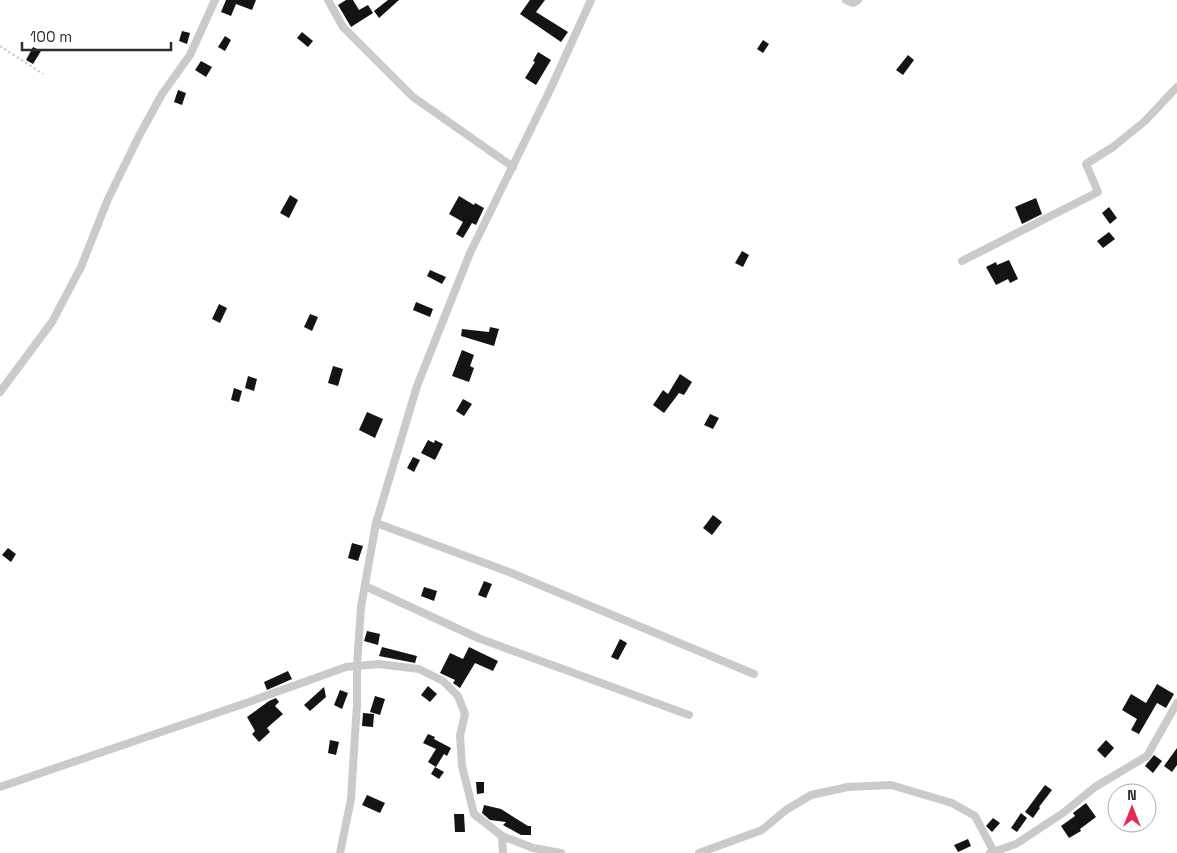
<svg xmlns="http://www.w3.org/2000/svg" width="1177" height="853" viewBox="0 0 1177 853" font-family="'Space Grotesk',sans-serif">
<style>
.building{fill:#141414}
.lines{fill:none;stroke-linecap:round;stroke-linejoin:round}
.path{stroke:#cacaca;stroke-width:2;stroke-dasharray:2.5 2.5;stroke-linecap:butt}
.street{stroke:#cacaca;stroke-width:8}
</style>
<rect width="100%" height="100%" fill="#fff"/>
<g class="building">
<polygon points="226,0 256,0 252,10 236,4 231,16 221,12"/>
<polygon points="346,0 353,0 359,10 368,5 373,13 351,27 338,5"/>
<polygon points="388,0 399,0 379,18 374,11"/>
<polygon points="530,0 545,0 536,12 568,32 561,42 520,14"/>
<polygon points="182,31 190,33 187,44 179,41"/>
<polygon points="302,32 313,41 308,47 297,38"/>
<polygon points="225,36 231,40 225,51 218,47"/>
<polygon points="763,40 769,44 763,53 757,49"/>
<polygon points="33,47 41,51 33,64 26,60"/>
<polygon points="538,52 551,60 536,85 525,78 535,62 533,61"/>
<polygon points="908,55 914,60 903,75 896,70"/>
<polygon points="201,61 212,67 206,77 195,70"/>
<polygon points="178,90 186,93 182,105 174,102"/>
<polygon points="290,195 298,200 289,218 280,213"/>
<polygon points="459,196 474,205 475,203 484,208 476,225 472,223 463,238 456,234 463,222 449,214"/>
<polygon points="1036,198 1042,214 1022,224 1015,207"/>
<polygon points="1109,207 1117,218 1110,224 1102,213"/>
<polygon points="1109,232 1115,239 1103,248 1097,241"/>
<polygon points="742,251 749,255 743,267 735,263"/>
<polygon points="1009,260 1018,279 1010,283 1008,279 996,285 986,267 996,262 997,265"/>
<polygon points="430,270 446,277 442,284 427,276"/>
<polygon points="416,302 433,309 430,317 413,310"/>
<polygon points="219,304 227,308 220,323 212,319"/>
<polygon points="310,314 318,317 312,331 304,327"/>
<polygon points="490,327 499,329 494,346 461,336 462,329 489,332"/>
<polygon points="462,350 474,355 470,366 474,368 469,382 452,376"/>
<polygon points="333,366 343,369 338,386 328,383"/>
<polygon points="680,374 692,382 684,395 679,393 664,413 653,405 663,390 668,394"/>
<polygon points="248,376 257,379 254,391 245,388"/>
<polygon points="234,388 242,391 239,402 231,400"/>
<polygon points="463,399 472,404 464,416 456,411"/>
<polygon points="367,412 383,419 375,438 359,430"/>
<polygon points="710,414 719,418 713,429 704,425"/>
<polygon points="428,440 434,443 435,440 443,444 435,460 421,453"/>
<polygon points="413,457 420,460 414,472 407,468"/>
<polygon points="713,515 722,522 712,535 703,528"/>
<polygon points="352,543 363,546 358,561 348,558"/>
<polygon points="8,548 16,554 11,562 2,555"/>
<polygon points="484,581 492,584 486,598 478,595"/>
<polygon points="424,587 437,591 434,601 421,596"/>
<polygon points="367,631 380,634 378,645 364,641"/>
<polygon points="620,639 627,643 618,660 611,657"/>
<polygon points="382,647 417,656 415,663 379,656"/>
<polygon points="469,647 498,661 493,671 475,663 460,688 453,683 455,680 440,673 450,653 463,659"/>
<polygon points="288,671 292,679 267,690 264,682"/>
<polygon points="1157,684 1174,694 1166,708 1157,703 1139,734 1131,730 1137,719 1122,710 1131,694 1146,703"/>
<polygon points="428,686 437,694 430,702 421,695"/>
<polygon points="324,687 326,697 310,711 304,705"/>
<polygon points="340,690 348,693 342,709 334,705"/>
<polygon points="375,696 385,699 380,715 370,712"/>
<polygon points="276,698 279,702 275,706 283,714 267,728 270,732 259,742 252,734 255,731 247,717 269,701"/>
<polygon points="363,713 374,714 373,727 362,726"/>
<polygon points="428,734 435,737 434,739 451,748 447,756 444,754 436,767 428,762 436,749 423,743"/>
<polygon points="330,740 339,742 336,755 328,753"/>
<polygon points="1106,740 1114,748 1105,758 1097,750"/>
<polygon points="1177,748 1177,765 1172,772 1164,766"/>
<polygon points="1154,755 1162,761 1153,773 1145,766"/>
<polygon points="435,767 444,772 439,779 431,774"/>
<polygon points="476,782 484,782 484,793 477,794"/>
<polygon points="1045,785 1052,790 1039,807 1040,808 1033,818 1025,812"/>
<polygon points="367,795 385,803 380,813 362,805"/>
<polygon points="1086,803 1096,817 1080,829 1081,831 1069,838 1061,826 1075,816 1073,813"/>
<polygon points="484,805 501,809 528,826 531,826 531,835 521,835 503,825 506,822 490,820 482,813"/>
<polygon points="1021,813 1027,818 1017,832 1011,828"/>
<polygon points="454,814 464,814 465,832 455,832"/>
<polygon points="993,818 1000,823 992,832 986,826"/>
<polygon points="968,839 971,846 958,852 954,845"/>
</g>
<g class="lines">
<polyline class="path" points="0,46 43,74"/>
<g class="street">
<polyline points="328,0 343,27 413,97 513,167"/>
<polyline points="846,0 853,3 858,0"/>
<polyline points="962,261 1098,192 1086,164 1113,147 1145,121 1177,87"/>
<polyline points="0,392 52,322 81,267 108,199 139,136 162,94 190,55 215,0"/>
<polyline points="376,523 509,572 754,674"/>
<polyline points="365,586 478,638 689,715"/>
<polyline points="0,787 246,703 346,667 379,664 419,669 443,681 458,696 465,714 460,736 462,766 474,814 502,836 533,848 561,853"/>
<polyline points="502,836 503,853"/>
<polyline points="340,853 351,799 357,704 357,666 361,607 376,523 417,386 470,253 550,90 591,0"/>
<polyline points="699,853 762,830 786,810 811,795 848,787 891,785 952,803 975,816 994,852"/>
<polyline points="990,853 1016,844 1063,813 1095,787 1147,756 1177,703"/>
</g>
</g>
<g transform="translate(1132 808)"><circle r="24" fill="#ffffff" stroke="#ababab"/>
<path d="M0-4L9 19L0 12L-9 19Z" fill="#e72c52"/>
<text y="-8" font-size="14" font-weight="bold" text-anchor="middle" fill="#2d2d2d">N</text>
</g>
<path d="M22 42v8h149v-8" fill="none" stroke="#2d2d2d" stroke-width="2.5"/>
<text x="30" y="42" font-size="15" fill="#2d2d2d" stroke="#ffffff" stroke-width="4" paint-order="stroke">100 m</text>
</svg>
